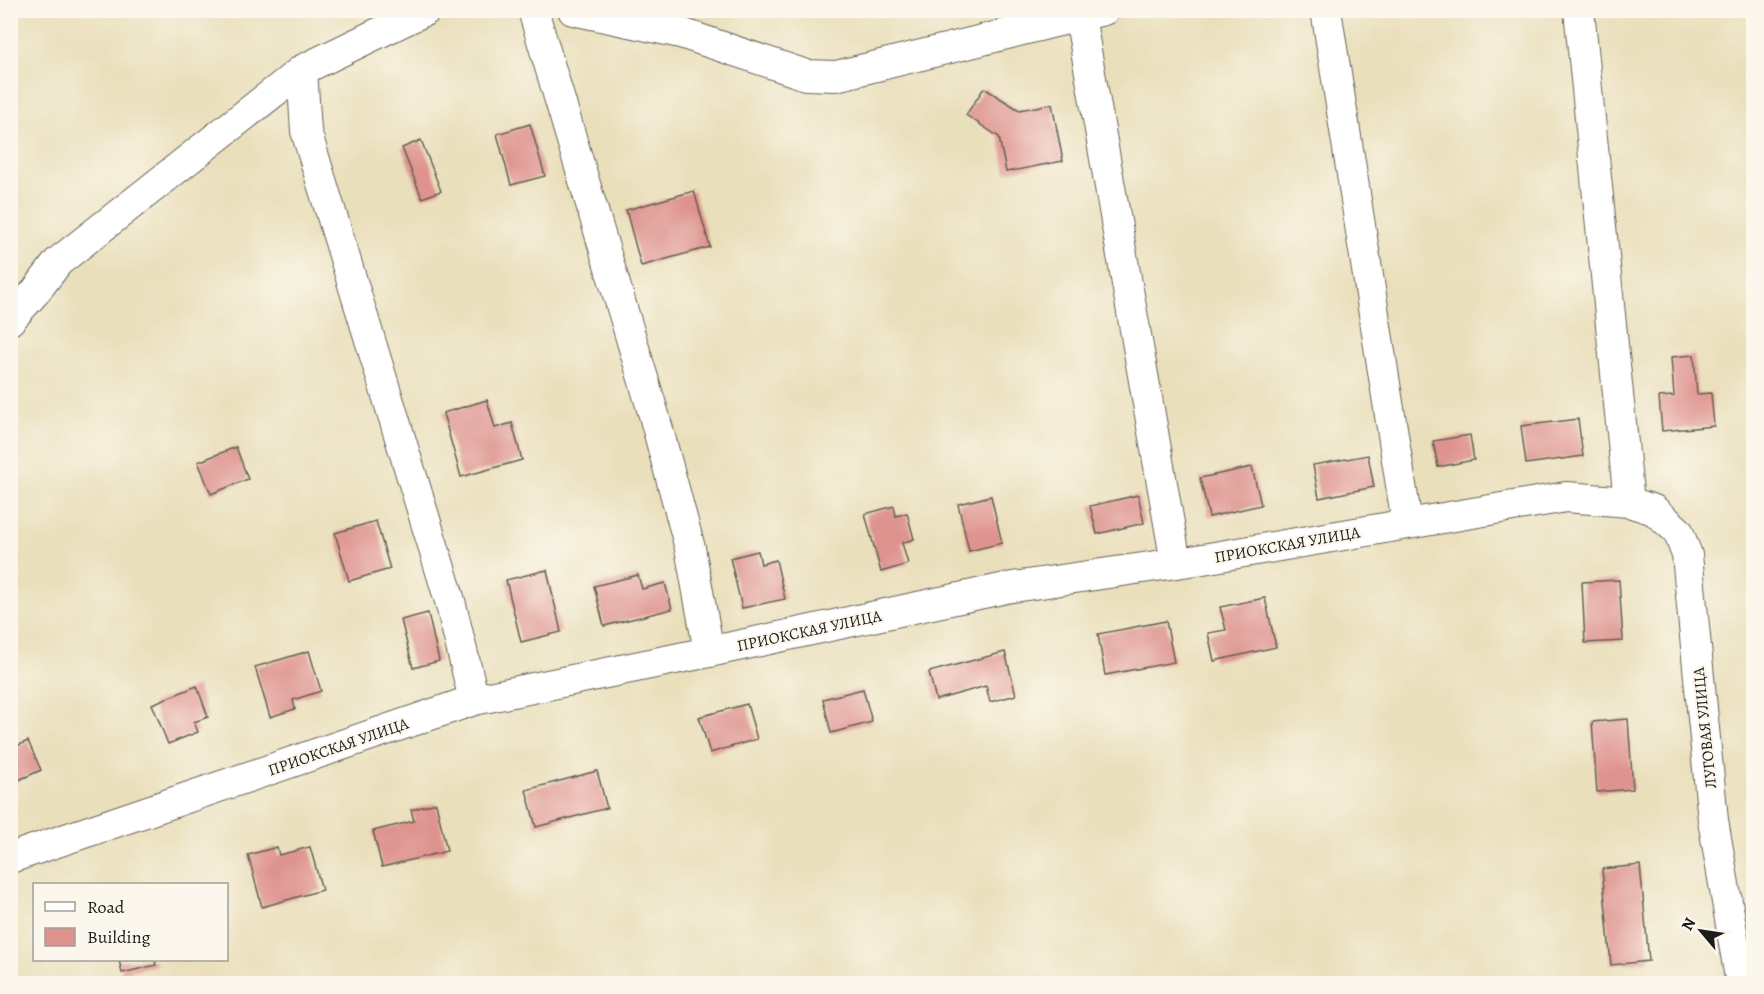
<svg xmlns="http://www.w3.org/2000/svg" width="1764" height="994" viewBox="0 0 1764 994" font-family="Alegreya,serif">
<style>
.building{fill:#de938e}
.lines{fill:none;stroke-linecap:round;stroke-linejoin:round}
.minor-casing{stroke:#646054;stroke-width:32}
.minor{stroke:#fff;stroke-width:30}
.labels{text-anchor:middle;stroke-width:4.5;stroke-linejoin:round;paint-order:stroke}
.street-label{font-size:16px;fill:#1c1c1c;stroke:#fbf7ec}
</style>
<rect width="100%" height="100%" fill="#fbf7ec"/>
<filter id="ink" filterUnits="userSpaceOnUse"><feTurbulence type="fractalNoise" baseFrequency=".0167" numOctaves="2"/><feDisplacementMap in="SourceGraphic" scale="12" xChannelSelector="R" yChannelSelector="G"/><feConvolveMatrix kernelMatrix="1 2 1 2 8 2 1 2 1" color-interpolation-filters="sRGB"/></filter>
<filter id="wash" filterUnits="userSpaceOnUse"><feTurbulence type="fractalNoise" baseFrequency=".008" numOctaves="4" result="noise"/><feDisplacementMap in="SourceGraphic" scale="24" xChannelSelector="R" yChannelSelector="G"/><feGaussianBlur stdDeviation="1.35" result="paint"/><feColorMatrix in="noise" values="0 0 0 0 0 0 0 0 0 0 0 0 0 0 0 0 0 1.4 0 .05"/><feComposite in="paint" operator="in"/></filter>
<g filter="url(#wash)">
<rect width="100%" height="100%" fill="#eadfbb"/>
<g id="blocks">
<g class="building">
<polygon points="984,88 1019,110 1052,104 1063,161 1006,172 999,137 966,115"/>
<polygon points="530,124 545,176 511,185 497,134"/>
<polygon points="421,140 441,191 422,198 402,148"/>
<polygon points="694,191 710,247 641,266 626,210"/>
<polygon points="1694,355 1697,394 1711,393 1714,426 1662,431 1659,397 1674,396 1671,357"/>
<polygon points="487,400 495,428 512,423 522,460 461,477 443,413"/>
<polygon points="1578,419 1583,456 1526,464 1521,426"/>
<polygon points="1470,435 1474,460 1438,467 1433,441"/>
<polygon points="236,447 248,479 211,494 198,462"/>
<polygon points="1368,455 1374,487 1319,498 1313,465"/>
<polygon points="1252,467 1261,505 1209,517 1200,478"/>
<polygon points="1138,495 1144,523 1097,534 1090,506"/>
<polygon points="991,496 1002,543 969,551 958,504"/>
<polygon points="894,506 896,516 907,513 914,539 902,543 908,564 881,572 865,514"/>
<polygon points="376,521 390,569 349,581 335,533"/>
<polygon points="758,551 761,564 776,560 785,599 742,608 730,558"/>
<polygon points="547,570 561,632 521,642 506,580"/>
<polygon points="638,575 642,589 665,583 672,609 604,626 594,586"/>
<polygon points="1619,580 1623,641 1585,643 1582,582"/>
<polygon points="1265,598 1276,647 1214,661 1208,633 1226,630 1220,607"/>
<polygon points="428,613 439,661 413,668 401,620"/>
<polygon points="1166,621 1174,662 1105,675 1098,634"/>
<polygon points="309,651 321,691 293,700 295,709 270,717 255,667"/>
<polygon points="1005,652 1016,695 990,702 986,686 936,700 929,672"/>
<polygon points="197,686 208,717 194,722 198,732 168,744 152,704"/>
<polygon points="863,689 872,722 831,733 823,699"/>
<polygon points="747,704 757,739 710,753 699,717"/>
<polygon points="1628,719 1633,789 1597,792 1592,722"/>
<polygon points="28,741 41,770 10,784 10,749"/>
<polygon points="597,771 607,808 536,827 526,790"/>
<polygon points="436,803 447,851 382,867 373,831 414,821 411,810"/>
<polygon points="277,847 279,855 310,847 322,890 262,907 248,855"/>
<polygon points="1640,865 1649,961 1611,965 1602,869"/>
<polygon points="119,960 155,960 156,965 122,973"/>
</g>
</g>
</g>
<g filter="url(#ink)">
<use href="#blocks" fill-opacity="0" stroke="#646054" stroke-width="1.5"/>
<g class="lines">
<defs>
<g id="minor">
<polyline points="533,10 654,415 690,548 709,652"/>
<polyline points="573,10 681,33 806,75 836,76 1104,10"/>
<polyline points="1326,10 1407,523"/>
<polyline points="1579,10 1629,502"/>
<polyline points="1080,16 1176,563"/>
<polyline points="302,70 306,131 450,601 474,700"/>
<polyline points="10,320 36,291 58,262 302,70 426,10"/>
<polyline points="10,858 474,700 709,652 1006,588 1197,560 1566,497 1629,502 1654,510 1678,531 1687,555 1713,820 1741,984"/>
</g>
</defs>
<use href="#minor" class="minor-casing"/>
<use href="#minor" class="minor"/>
</g>
</g>
<g class="labels">
<g class="street-label">
<text transform="translate(1287 544) rotate(-10)" y="6">ПРИОКСКАЯ УЛИЦА</text>
<text transform="translate(809 630) rotate(-12)" y="6">ПРИОКСКАЯ УЛИЦА</text>
<text transform="translate(1704 728) rotate(-96)" y="6">ЛУГОВАЯ УЛИЦА</text>
<text transform="translate(338 746) rotate(-19)" y="6">ПРИОКСКАЯ УЛИЦА</text>
</g>
</g>
<rect width="1764" height="994" fill="none" stroke="#fbf7ec" stroke-width="36"/>
<rect x="33" y="883" width="195" height="78" fill="#fbf7ec" stroke="#a29f99" stroke-width="1.5"/>
<rect x="45" y="902" width="30" height="9" fill="#ffffff" stroke="#a29f99" stroke-width="1.5"/>
<text x="87" y="913" font-size="18" fill="#1c1c1c">Road</text>
<rect x="45" y="928" width="30" height="18" fill="#de938e" stroke="#a29f99" stroke-width="1.5"/>
<text x="87" y="943" font-size="18" fill="#1c1c1c">Building</text>
<g transform="translate(1701 931) rotate(299)" stroke="#fbf7ec" stroke-width="4.5" paint-order="stroke">
<path d="M0-4.5L10 22L0 15L-10 22Z" fill="#1c1c1c"/>
<text y="-9" font-size="16" font-weight="bold" text-anchor="middle" fill="#1c1c1c">N</text>
</g>
</svg>
